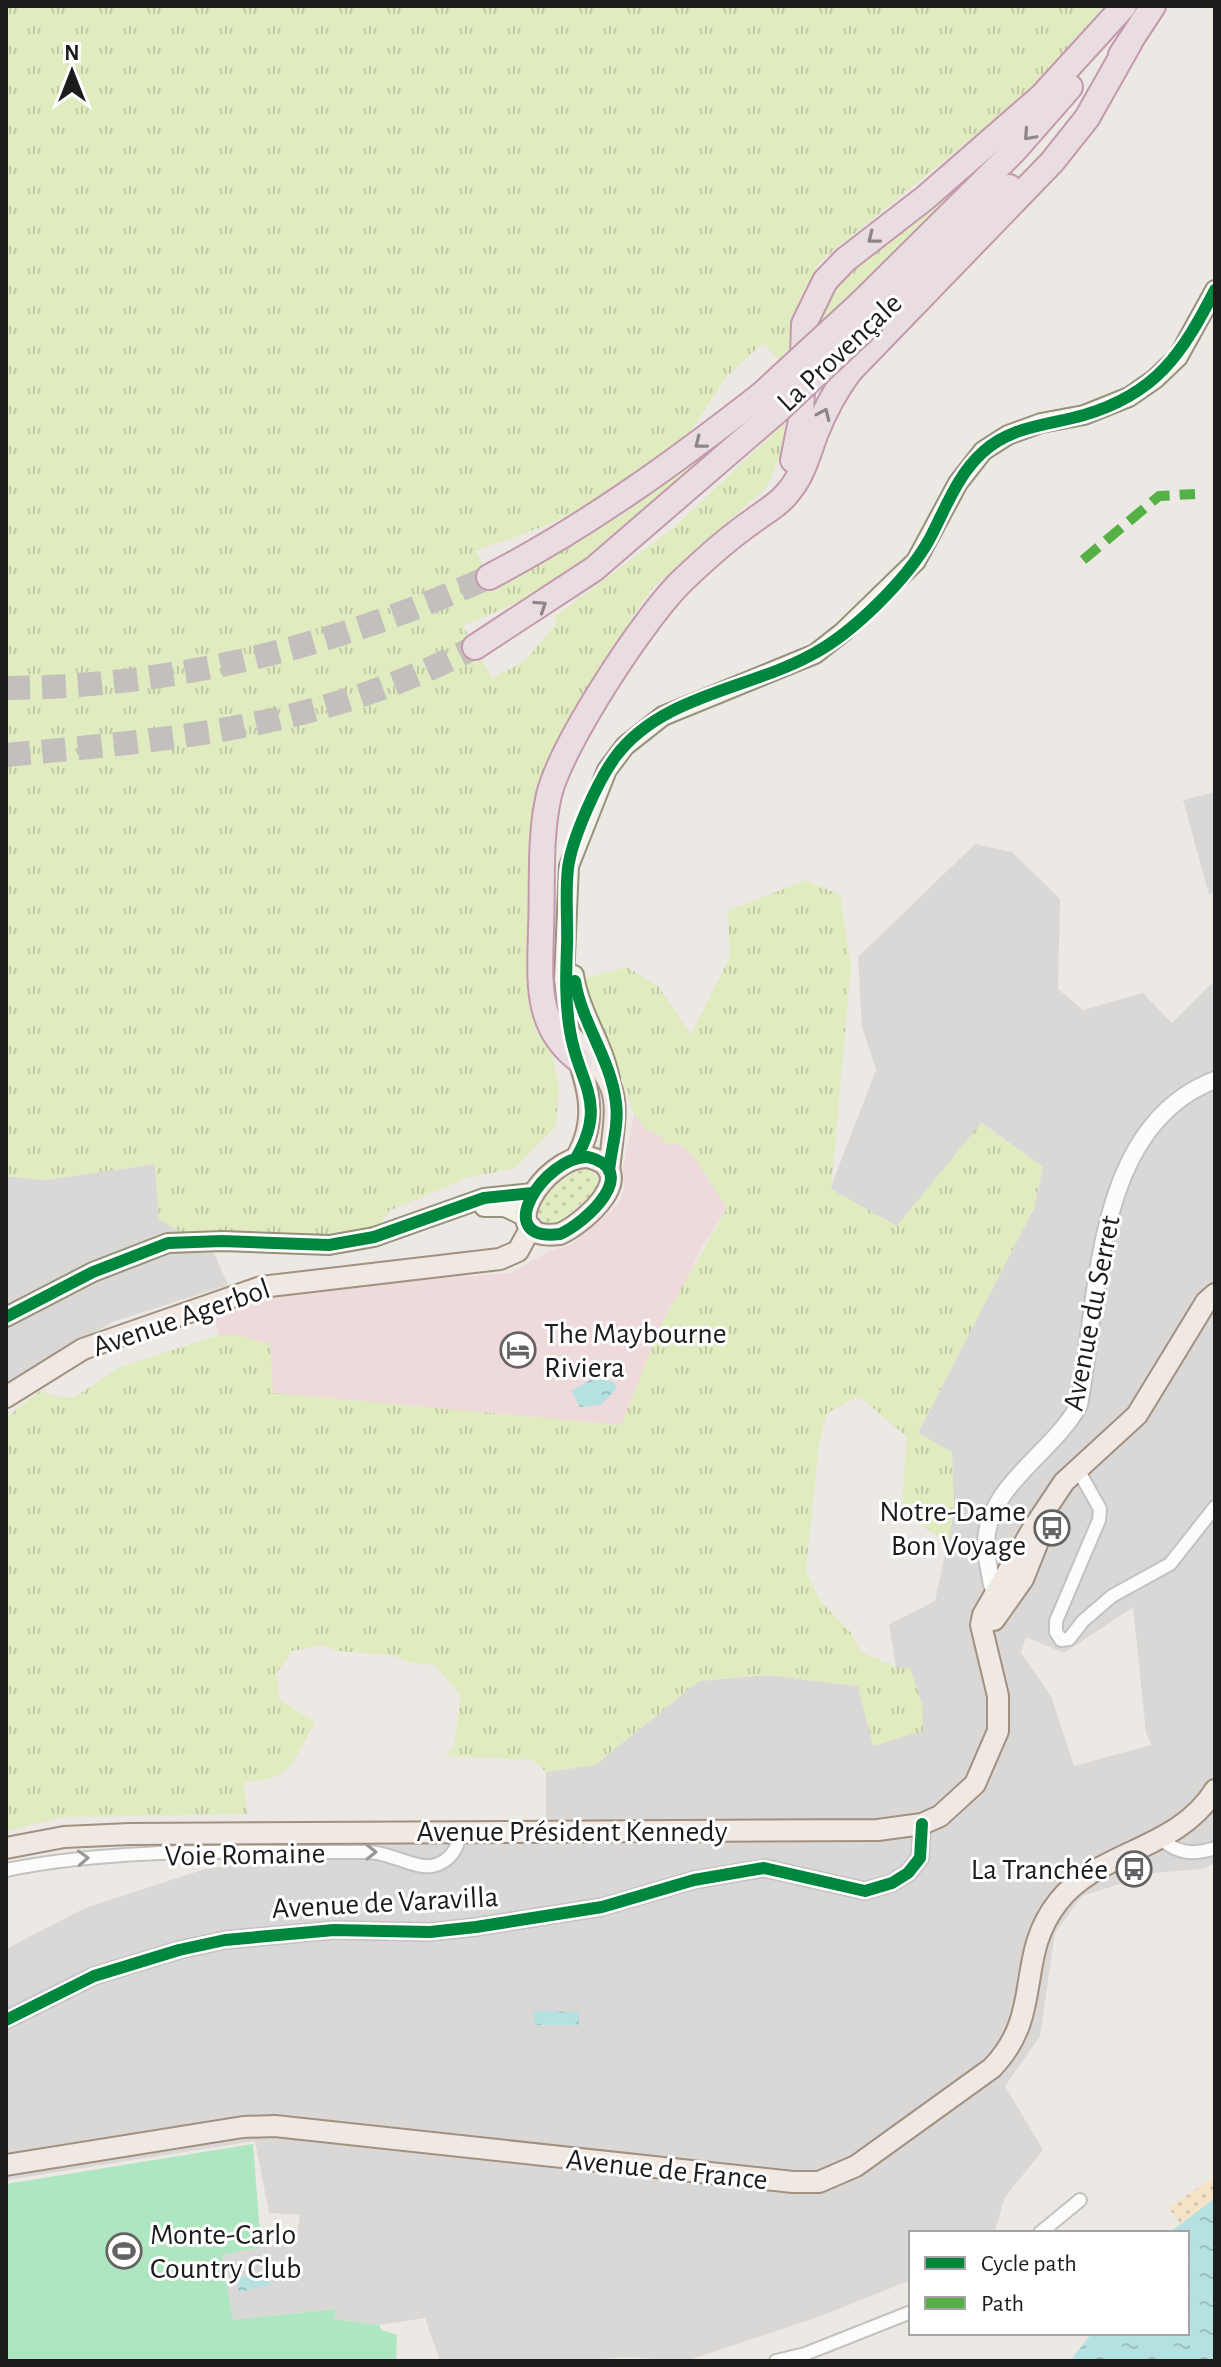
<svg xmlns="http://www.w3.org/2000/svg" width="1221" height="2367" viewBox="0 0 1221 2367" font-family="'Alegreya Sans',sans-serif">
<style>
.residential{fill:#dad8d6;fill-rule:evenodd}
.commercial{fill:#efdadb}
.grass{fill:url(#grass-tufts)}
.sand{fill:url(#sand-dots)}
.garden{fill:url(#garden-dots)}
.pitch{fill:#ade6c1}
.water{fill:url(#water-ripples)}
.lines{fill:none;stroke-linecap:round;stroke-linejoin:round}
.motorway-tunnel{stroke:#c2bfbc;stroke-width:24;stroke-dasharray:24 12;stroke-linecap:butt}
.minor-casing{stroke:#c4c2c0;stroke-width:16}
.tertiary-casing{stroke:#c4c2c0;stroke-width:20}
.secondary-casing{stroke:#96927c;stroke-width:22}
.primary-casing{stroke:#a29181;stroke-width:24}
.motorway-casing{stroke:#c39aad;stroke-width:28}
.minor{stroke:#fcfcfb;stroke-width:12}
.tertiary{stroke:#fcfcfb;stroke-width:16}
.secondary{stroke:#f4f1e8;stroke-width:18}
.primary{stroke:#f0e8e3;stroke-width:20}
.motorway{stroke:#e9dde1;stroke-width:24}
.motorway-bridge-casing{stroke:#c39aad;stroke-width:28;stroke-linecap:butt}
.motorway-bridge{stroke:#e9dde1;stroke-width:24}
.quiet{stroke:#55b145;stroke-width:10;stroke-dasharray:20 10;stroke-linecap:butt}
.cycleway-casing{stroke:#fff;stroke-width:17}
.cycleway{stroke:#00873e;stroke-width:12}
.oneway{stroke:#8d8688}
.oneway2{stroke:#979797}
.labels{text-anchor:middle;stroke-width:6;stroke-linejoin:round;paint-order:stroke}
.street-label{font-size:30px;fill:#1c1c1c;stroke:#fff}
.poi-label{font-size:30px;fill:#1c1c1c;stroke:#fff;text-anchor:start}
</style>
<defs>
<pattern id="grass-tufts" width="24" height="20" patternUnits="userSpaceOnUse" patternTransform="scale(2)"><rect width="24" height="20" fill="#e0ebc0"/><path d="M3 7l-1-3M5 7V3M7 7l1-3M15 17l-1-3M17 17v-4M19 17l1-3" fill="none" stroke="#c0c9a4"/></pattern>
<pattern id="sand-dots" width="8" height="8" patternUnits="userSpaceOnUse" patternTransform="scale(2)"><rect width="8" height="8" fill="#f6e3c7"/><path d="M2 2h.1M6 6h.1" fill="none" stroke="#d2c2aa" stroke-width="1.8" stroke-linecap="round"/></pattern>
<pattern id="garden-dots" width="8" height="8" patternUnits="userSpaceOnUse" patternTransform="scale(2)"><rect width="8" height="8" fill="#e0ebc0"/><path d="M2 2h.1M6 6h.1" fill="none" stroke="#c0c9a4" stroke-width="1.8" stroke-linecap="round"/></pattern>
<pattern id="water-ripples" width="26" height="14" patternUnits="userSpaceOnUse" patternTransform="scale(2)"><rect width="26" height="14" fill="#b5e1e1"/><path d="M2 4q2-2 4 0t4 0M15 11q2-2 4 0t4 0" fill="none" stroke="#9bc0c0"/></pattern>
</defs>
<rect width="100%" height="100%" fill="#ece8e4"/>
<g class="residential">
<polygon points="1215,792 1215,892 1209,895 1183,800"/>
<path d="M975,844L1012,852L1060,899L1058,989L1083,1010L1143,993L1172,1023L1215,980V1863L1202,1869L1154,1873L1082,1896L1055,1933L1040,2036L1005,2086L1043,2150L1005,2197L994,2233H911V2280L821,2316L686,2361L625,2357L578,2361H440L425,2318L379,2325L333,2319L335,2309L233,2320L222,2255L296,2240L300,2215L269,2213L255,2141L6,2180V1949L85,1908L205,1869L400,1842H546V1772L595,1765L699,1681L768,1675L858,1686L896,1667L889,1624L935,1601L954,1512L952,1452L918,1433L1034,1208L1043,1167L982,1123L897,1226L830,1189L876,1070L862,1027L858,957ZM1133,1607L1146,1733L1152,1745L1074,1766L1051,1696L1021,1653L1026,1637L1064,1653Z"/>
<polygon points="155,1164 159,1219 214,1253 228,1285 112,1322 6,1385 6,1176 45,1180"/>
</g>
<polygon class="commercial" points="634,1113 645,1129 680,1144 695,1157 727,1208 700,1250 621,1425 272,1393 237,1335 219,1335 214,1315 263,1297 285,1291 510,1273 548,1252 571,1245 618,1205 624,1189 623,1169"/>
<g class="grass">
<path d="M6,6H1102L1068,55L1019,100L820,262L799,300L793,346L779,360L763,343L726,377L687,437L609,494L550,524L476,551L495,590L628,511L733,431L736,434C680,482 625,537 562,578C532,598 497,611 463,626L492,678L524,662L557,623L554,617L677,525L785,422L783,448L766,488L654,587L636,611L563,736L531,991L536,1030L551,1050L559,1087L556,1126L515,1168L467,1178L389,1211L380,1224L362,1230L214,1253L159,1219L155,1164L45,1180L6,1176Z"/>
<polygon points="981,163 905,247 809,331 839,272"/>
<path d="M806,880L840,895L851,967L831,1189L897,1226L981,1123L1043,1167L1034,1208L918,1433L952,1452L954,1512L948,1543L902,1511L907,1437L859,1396L827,1413L819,1443L806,1571L821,1602L851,1633L861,1652L896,1667L910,1668L922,1704L923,1731L873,1746L858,1686L768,1675L699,1681L595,1765L546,1772L533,1760L446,1756L454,1748L461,1696L435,1665L412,1663L390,1655L338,1651L322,1645L292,1651L276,1674L280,1700L315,1722C292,1762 293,1780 243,1782L248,1814L63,1817L6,1831V1418L40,1391L59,1397H75L120,1367L219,1335H237L270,1344L273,1393L621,1425L661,1324L727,1208L694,1157L680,1144H664L662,1137L645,1129L634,1113L582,979L627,967L658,986L691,1035L730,956L728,911Z"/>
</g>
<polygon class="sand" points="1215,2176 1215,2198 1180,2224 1169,2208"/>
<path class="garden" d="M589,1169L598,1178L595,1192L557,1223L543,1222L538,1212C540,1196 573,1168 589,1169Z"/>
<polygon class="pitch" points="253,2144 261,2247 222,2255 233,2320 336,2309 334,2319 379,2325 381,2330 397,2335 396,2361 6,2361 6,2184"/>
<g class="water">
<polygon points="594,1378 614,1382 617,1388 601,1405 580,1407 571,1391"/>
<polygon points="534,2011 579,2012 579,2025 534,2025"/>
<polygon points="1215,2198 1215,2361 1070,2361 1092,2333 1187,2333 1187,2233 1169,2233"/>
<polygon points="267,2271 270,2285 239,2292 236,2278"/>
</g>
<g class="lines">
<g class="motorway-tunnel">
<path d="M6,688C173,687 337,646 489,577"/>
<path d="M6,755C177,739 319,728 475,647"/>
</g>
<defs>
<g id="minor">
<polyline points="1077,1468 1100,1509 1099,1520 1056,1621 1056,1632 1061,1640 1069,1639 1083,1621 1112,1596 1170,1564 1215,1507"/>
<path d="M1161,1839C1178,1854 1194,1855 1215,1848"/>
<path d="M6,1870C124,1846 248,1853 367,1852C389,1852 415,1869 432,1866C450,1862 459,1848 460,1831"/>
<polyline points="1040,2233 1080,2200"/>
<polyline points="776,2361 805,2354 911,2312"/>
</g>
<g id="tertiary">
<path d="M997,1588L992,1585C990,1571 985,1555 986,1542C988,1485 1053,1453 1079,1405C1099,1298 1093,1126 1215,1080"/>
<polyline points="6,2020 94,1976 179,1950 225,1940 334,1930 430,1932 476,1927 602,1907 694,1880 764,1868 865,1891 892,1883 908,1873 920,1858 922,1824"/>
</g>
<g id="secondary">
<path d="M574,975C580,1014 603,1042 610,1079"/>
<polyline points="570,1035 564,979 569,866 607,770 625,746 663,716 815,654 843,632 916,561 958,483 983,451 1008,435 1041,423 1084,415 1129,397 1155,379 1178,357 1215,290"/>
<polyline points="484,1207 505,1207 526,1217"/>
<polyline points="6,1317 93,1272 168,1243 222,1241 329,1245 374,1237 484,1198 532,1193"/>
</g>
<g id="primary">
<path d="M570,1035C627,1091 616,1098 609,1171"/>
<path d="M574,1046C588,1086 599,1119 576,1158"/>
<path d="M588,1157C643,1171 585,1223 560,1234C489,1243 544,1156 588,1157Z"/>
<polyline points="6,1397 83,1349 261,1287 500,1259 518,1251 531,1227"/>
<polyline points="994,1620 1023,1579 1043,1529"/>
<polyline points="6,1848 64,1837 130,1834 878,1830 922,1824 940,1816 975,1784 998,1731 998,1696 981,1625 983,1615 1032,1530 1064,1482 1137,1415 1206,1302 1215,1294"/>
<path d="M6,2165L243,2127L275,2126L793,2182H819L856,2166L992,2068C1045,2013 1014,1958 1058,1902C1098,1850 1177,1851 1215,1790"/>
</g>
<g id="motorway">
<polyline points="1121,55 1153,6"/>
<polyline points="863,301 1013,152 1070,87"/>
<polyline points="874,320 1009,187"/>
<polyline points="793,460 801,420 804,324 825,281 845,260 925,198 1042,96 1124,6"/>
<path d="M489,577C587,526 674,463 761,395"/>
<polyline points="475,647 594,569 776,412"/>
<path d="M580,1061C534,1027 540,980 541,929C543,885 539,838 549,795C561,745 645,616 683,580C705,559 728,538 753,521C766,511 780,504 790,490C803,474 808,454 815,435C824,412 835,391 850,371L1052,162L1087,118L1130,42"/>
</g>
</defs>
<use href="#minor" class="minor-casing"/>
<use href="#tertiary" class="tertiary-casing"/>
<use href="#secondary" class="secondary-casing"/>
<use href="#primary" class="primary-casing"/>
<use href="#motorway" class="motorway-casing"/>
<use href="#minor" class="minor"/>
<use href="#tertiary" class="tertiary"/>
<use href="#secondary" class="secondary"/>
<use href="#primary" class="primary"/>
<use href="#motorway" class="motorway"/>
<defs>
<g id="motorway-bridge">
<polyline points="761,395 863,301"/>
<polyline points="776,412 874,320"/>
</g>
</defs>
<use href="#motorway-bridge" class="motorway-bridge-casing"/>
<use href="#motorway-bridge" class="motorway-bridge"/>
<polyline class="quiet" points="1083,560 1159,496 1195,494"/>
<defs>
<g id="cycleway">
<path d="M575,981C582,1024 611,1059 616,1103C619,1126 611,1149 609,1171"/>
<path d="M588,1157C643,1171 585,1223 560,1234C489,1243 544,1156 588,1157Z"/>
<path d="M576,1158C609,1102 578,1083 570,1031C565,1002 566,975 567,946C568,920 565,894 568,868C572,838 598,780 616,756C662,695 750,689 813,654C854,632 907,579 929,540C945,510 957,475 983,452C1011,426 1049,425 1084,415C1156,394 1182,354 1215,290"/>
<polyline points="6,1317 93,1272 168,1243 222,1241 329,1245 374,1237 484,1198 532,1193"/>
<polyline points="6,2020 94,1976 179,1950 225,1940 334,1930 430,1932 476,1927 602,1907 694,1880 764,1868 865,1891 892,1883 908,1873 920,1858 922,1824"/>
</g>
</defs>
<use href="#cycleway" class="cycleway-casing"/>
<use href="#cycleway" class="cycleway"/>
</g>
<defs><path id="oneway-chevron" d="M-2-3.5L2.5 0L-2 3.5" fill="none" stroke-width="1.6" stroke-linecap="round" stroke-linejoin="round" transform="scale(2)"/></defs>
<g class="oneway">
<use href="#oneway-chevron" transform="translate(1029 135) rotate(132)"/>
<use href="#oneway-chevron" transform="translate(873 238) rotate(142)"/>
<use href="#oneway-chevron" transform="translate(824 414) rotate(-66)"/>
<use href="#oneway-chevron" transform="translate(700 443) rotate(142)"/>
<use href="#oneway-chevron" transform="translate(541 606) rotate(-33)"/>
</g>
<g class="oneway2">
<use href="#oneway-chevron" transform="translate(371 1852)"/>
<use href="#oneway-chevron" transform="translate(83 1858) rotate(-3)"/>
</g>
<defs>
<symbol id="hotel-ring" viewBox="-11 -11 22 22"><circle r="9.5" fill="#fff" stroke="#656362" stroke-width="1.5"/><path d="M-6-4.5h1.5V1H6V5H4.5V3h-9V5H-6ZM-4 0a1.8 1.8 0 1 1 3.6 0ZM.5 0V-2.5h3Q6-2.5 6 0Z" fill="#656362"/></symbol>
<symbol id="bus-ring" viewBox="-11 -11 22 22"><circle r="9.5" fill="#fff" stroke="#656362" stroke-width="1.5"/><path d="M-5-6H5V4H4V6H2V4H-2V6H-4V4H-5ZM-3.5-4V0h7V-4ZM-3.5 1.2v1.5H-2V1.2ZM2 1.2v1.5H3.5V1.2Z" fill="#656362"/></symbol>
<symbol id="stadium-ring" viewBox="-11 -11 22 22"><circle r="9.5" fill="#fff" stroke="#656362" stroke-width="1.5"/><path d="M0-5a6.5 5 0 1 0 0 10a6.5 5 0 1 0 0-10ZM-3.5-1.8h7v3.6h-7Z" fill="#656362"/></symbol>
</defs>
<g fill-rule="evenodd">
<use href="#hotel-ring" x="498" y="1330" width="40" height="40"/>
<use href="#bus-ring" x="1032" y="1508" width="40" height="40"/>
<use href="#bus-ring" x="1114" y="1849" width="40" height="40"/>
<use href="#stadium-ring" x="104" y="2231" width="40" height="40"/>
</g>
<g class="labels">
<g class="street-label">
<text transform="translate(839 352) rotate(-43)" y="10">La Provençale</text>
<text transform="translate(1091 1313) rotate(-79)" y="10">Avenue du Serret</text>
<text transform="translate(181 1317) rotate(-19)" y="10">Avenue Agerbol</text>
<text x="572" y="1841">Avenue Président Kennedy</text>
<text transform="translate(245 1854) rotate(-1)" y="10">Voie Romaine</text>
<text transform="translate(385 1902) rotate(-3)" y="10">Avenue de Varavilla</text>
<text transform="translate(667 2169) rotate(6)" y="10">Avenue de France</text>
</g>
<g class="poi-label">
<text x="544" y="1343">The Maybourne<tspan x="544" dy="34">Riviera</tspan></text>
<text x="1026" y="1521" text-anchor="end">Notre-Dame<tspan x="1026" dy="34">Bon Voyage</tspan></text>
<text x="1108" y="1879" text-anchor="end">La Tranchée</text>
<text x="150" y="2244">Monte-Carlo<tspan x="150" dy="34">Country Club</tspan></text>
</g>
</g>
<rect width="1221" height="2367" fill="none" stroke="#1c1c1c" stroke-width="16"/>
<rect x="909" y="2231" width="280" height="104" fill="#ffffff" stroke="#a4a4a4" stroke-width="2"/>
<rect x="925" y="2257" width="40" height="12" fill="#00873e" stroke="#a4a4a4" stroke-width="2"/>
<text x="981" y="2271" font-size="24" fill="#1c1c1c">Cycle path</text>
<rect x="925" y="2297" width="40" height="12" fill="#55b145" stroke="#a4a4a4" stroke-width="2"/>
<text x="981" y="2311" font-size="24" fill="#1c1c1c">Path</text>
<g transform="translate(72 72)" stroke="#ffffff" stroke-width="6" paint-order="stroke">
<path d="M0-6L14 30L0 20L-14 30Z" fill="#1c1c1c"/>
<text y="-12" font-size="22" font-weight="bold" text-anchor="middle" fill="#1c1c1c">N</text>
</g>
</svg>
